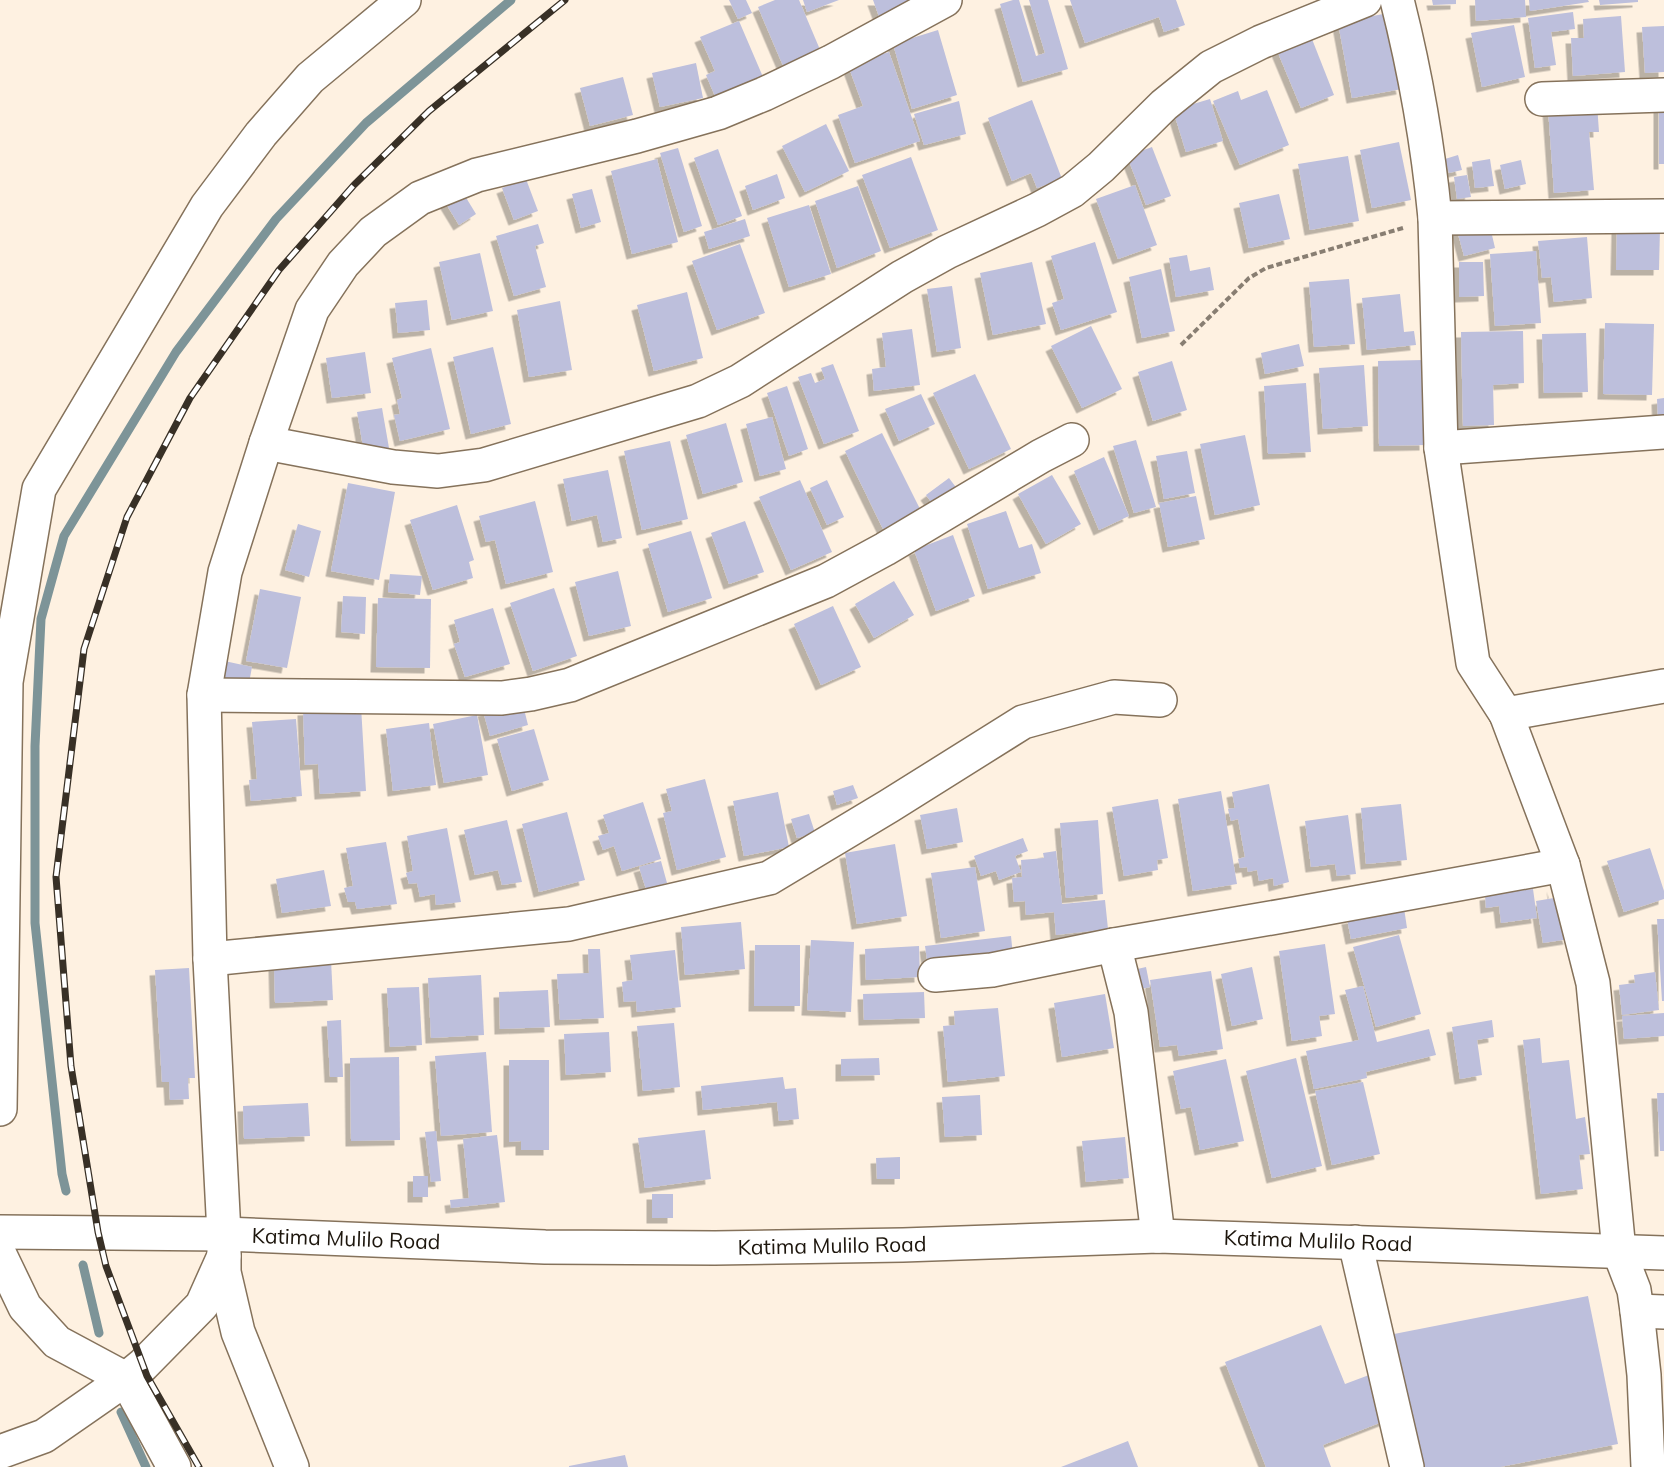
<svg xmlns="http://www.w3.org/2000/svg" width="1664" height="1467" viewBox="0 0 1664 1467" font-family="Mulish,sans-serif">
<style>
.lines{fill:none;stroke-linecap:round;stroke-linejoin:round}
.stream{stroke:#7d9498;stroke-width:9}
.building{fill:#bdbfdc;filter:url(#shadow)}
.minor-casing{stroke:#85725b;stroke-width:36}
.major-casing{stroke:#85725b;stroke-width:36}
.path{stroke:#887e72;stroke-width:4;stroke-dasharray:6 3;stroke-linecap:butt}
.minor{stroke:#fff;stroke-width:33}
.major{stroke:#fff;stroke-width:33}
.rail-casing{stroke:#383026;stroke-width:7}
.rail{stroke:#fff;stroke-width:4.5;stroke-dasharray:14;stroke-linecap:butt}
.labels{text-anchor:middle;stroke-width:6;stroke-linejoin:round;paint-order:stroke}
.street-label{font-size:21px;fill:#1d160d;stroke:#fff}
</style>
<defs>
<filter id="shadow"><feDropShadow dx="-5.5" dy="5.5" stdDeviation="0" flood-color="#0004"/></filter>
</defs>
<rect width="100%" height="100%" fill="#fef1e1"/>
<g class="lines">
<g class="stream">
<polyline points="66,1191 62,1174 35,923 35,746 41,619 64,536 176,352 276,219 366,123 511,0"/>
<polyline points="83,1265 99,1333"/>
<polyline points="121,1412 146,1467"/>
</g>
</g>
<g class="building">
<polygon points="729,0 746,0 752,13 738,19"/>
<polygon points="775,0 799,0 821,52 784,68 758,7"/>
<polygon points="803,0 839,0 807,12"/>
<polygon points="873,0 924,0 881,22"/>
<polygon points="1013,0 1019,0 1036,56 1045,53 1029,0 1048,0 1068,69 1023,82 1000,4"/>
<polygon points="1070,0 1176,0 1185,25 1164,32 1159,17 1085,43"/>
<polygon points="1432,0 1456,0 1456,4 1433,5"/>
<polygon points="1475,0 1525,0 1526,17 1476,21"/>
<polygon points="1529,0 1588,0 1589,2 1530,11"/>
<polygon points="1599,0 1638,0 1638,2 1600,5"/>
<polygon points="1573,12 1575,29 1551,32 1556,65 1535,68 1528,18"/>
<polygon points="1388,13 1402,89 1352,98 1338,23"/>
<polygon points="1621,16 1625,72 1573,76 1571,38 1584,38 1583,19"/>
<polygon points="739,21 763,77 715,96 706,75 715,71 700,37"/>
<polygon points="1514,25 1525,77 1482,87 1471,33"/>
<polygon points="1664,26 1664,72 1645,73 1642,27"/>
<polygon points="938,30 957,95 912,109 893,44"/>
<polygon points="1310,34 1334,95 1301,108 1276,48"/>
<polygon points="889,52 920,141 855,163 838,115 863,106 848,65"/>
<polygon points="696,63 703,98 660,107 652,73"/>
<polygon points="623,77 633,115 590,126 580,88"/>
<polygon points="1267,90 1289,145 1240,165 1213,101 1238,91 1241,100"/>
<polygon points="1210,99 1223,141 1186,152 1173,110"/>
<polygon points="1032,100 1062,179 1037,188 1031,173 1012,181 988,118"/>
<rect x="1659" y="100" width="5" height="64"/>
<polygon points="959,101 966,134 924,145 914,114"/>
<polygon points="1597,104 1599,132 1589,132 1594,190 1554,193 1548,108"/>
<polygon points="826,124 849,171 805,192 782,146"/>
<polygon points="1399,142 1411,200 1372,208 1360,150"/>
<polygon points="1152,147 1171,196 1146,205 1127,156"/>
<polygon points="678,148 702,226 684,232 660,153"/>
<polygon points="718,149 742,216 718,225 694,158"/>
<polygon points="1458,155 1462,170 1449,173 1445,159"/>
<polygon points="1348,156 1359,221 1310,230 1298,164"/>
<polygon points="911,157 938,230 890,248 862,175"/>
<polygon points="657,159 678,242 632,254 611,171"/>
<polygon points="1490,159 1494,186 1475,188 1472,162"/>
<polygon points="1521,160 1526,184 1505,189 1500,165"/>
<polygon points="777,174 785,198 753,210 745,186"/>
<polygon points="1467,175 1471,197 1457,199 1454,177"/>
<polygon points="526,179 538,211 514,220 502,188"/>
<polygon points="1135,185 1157,245 1118,259 1096,199"/>
<polygon points="858,186 881,251 837,268 815,201"/>
<polygon points="592,189 601,222 581,228 572,194"/>
<polygon points="462,191 476,214 459,225 445,202"/>
<polygon points="1279,194 1290,239 1249,248 1239,203"/>
<polygon points="809,205 831,274 789,287 767,218"/>
<polygon points="745,219 750,236 709,249 704,232"/>
<polygon points="1489,222 1495,248 1464,256 1457,230"/>
<polygon points="538,224 544,243 535,246 546,287 514,296 496,236"/>
<polygon points="1617,228 1660,229 1659,270 1616,270"/>
<polygon points="1587,237 1592,298 1554,302 1551,277 1542,278 1538,241"/>
<polygon points="1095,242 1117,312 1061,330 1052,303 1064,299 1051,256"/>
<polygon points="740,244 765,313 717,330 692,261"/>
<polygon points="1536,251 1541,323 1495,326 1490,254"/>
<polygon points="480,253 493,311 452,320 439,262"/>
<polygon points="1187,255 1190,271 1210,267 1214,290 1176,297 1169,258"/>
<polygon points="1032,262 1046,324 993,335 980,273"/>
<polygon points="1459,262 1483,262 1484,296 1459,297"/>
<polygon points="1161,269 1175,331 1142,338 1129,277"/>
<polygon points="1349,279 1355,344 1314,347 1309,282"/>
<polygon points="952,286 961,348 937,352 927,289"/>
<polygon points="687,292 703,358 654,371 637,305"/>
<polygon points="1400,294 1404,332 1414,331 1416,345 1367,350 1362,298"/>
<polygon points="427,300 430,330 398,333 395,303"/>
<polygon points="560,301 572,370 529,377 517,310"/>
<polygon points="1605,323 1654,324 1652,395 1603,394"/>
<polygon points="1091,326 1122,389 1082,408 1051,346"/>
<polygon points="912,329 920,385 874,391 872,369 886,367 882,333"/>
<polygon points="1523,331 1524,383 1493,385 1494,425 1463,426 1461,332"/>
<polygon points="1586,333 1588,392 1544,393 1542,334"/>
<polygon points="1299,344 1304,366 1265,374 1261,353"/>
<polygon points="493,347 511,424 471,434 453,357"/>
<polygon points="431,348 450,429 400,441 394,415 400,414 397,400 402,398 392,358"/>
<polygon points="365,352 371,393 332,398 326,358"/>
<polygon points="1424,360 1425,445 1379,446 1378,361"/>
<polygon points="1172,361 1187,410 1153,421 1138,372"/>
<polygon points="833,364 859,431 824,444 798,377 811,373 815,383 825,379 821,368"/>
<polygon points="1364,365 1368,426 1323,429 1319,368"/>
<polygon points="975,374 1011,449 969,469 933,393"/>
<polygon points="1306,383 1311,452 1268,454 1264,386"/>
<polygon points="787,386 808,449 789,456 767,393"/>
<polygon points="921,394 935,424 899,441 885,409"/>
<polygon points="1664,398 1664,421 1658,421 1657,399"/>
<polygon points="382,408 389,448 364,452 357,412"/>
<polygon points="772,417 786,469 760,476 746,424"/>
<polygon points="726,423 743,482 703,494 686,435"/>
<polygon points="882,433 921,511 883,529 845,451"/>
<polygon points="1245,435 1260,505 1215,515 1200,444"/>
<polygon points="1136,440 1156,507 1134,513 1113,446"/>
<polygon points="670,441 688,519 642,530 624,451"/>
<polygon points="1187,451 1195,493 1164,499 1156,456"/>
<polygon points="1104,457 1129,516 1099,530 1074,471"/>
<polygon points="608,470 622,538 603,542 597,515 572,521 563,479"/>
<polygon points="1052,475 1081,524 1046,544 1018,494"/>
<polygon points="949,478 961,494 938,511 926,495"/>
<polygon points="800,480 832,552 791,570 759,497"/>
<polygon points="827,480 844,517 827,525 810,488"/>
<polygon points="348,483 395,492 379,580 331,571"/>
<polygon points="1196,496 1205,539 1168,547 1159,503"/>
<polygon points="535,501 553,572 506,584 495,540 486,542 479,516"/>
<polygon points="457,505 474,560 469,562 473,578 433,590 410,520"/>
<polygon points="1006,511 1019,548 1032,544 1041,573 988,589 967,524"/>
<polygon points="745,521 764,572 729,584 711,533"/>
<polygon points="298,524 321,531 309,577 285,570"/>
<polygon points="691,531 712,598 668,612 648,544"/>
<polygon points="953,535 975,596 936,611 914,550"/>
<polygon points="618,571 631,626 589,636 575,582"/>
<polygon points="390,574 422,576 420,595 388,592"/>
<polygon points="894,581 914,615 874,638 855,604"/>
<polygon points="554,588 577,656 533,671 510,603"/>
<polygon points="260,589 301,597 287,668 246,661"/>
<polygon points="343,596 366,597 365,634 341,632"/>
<polygon points="378,598 431,599 430,668 376,667"/>
<polygon points="833,606 861,667 821,685 794,624"/>
<polygon points="493,608 510,664 465,677 454,644 460,642 454,620"/>
<polygon points="220,660 252,667 249,683 217,676"/>
<polygon points="522,701 528,725 490,736 483,711"/>
<polygon points="361,706 366,791 320,794 318,764 305,765 303,710"/>
<polygon points="477,715 488,775 444,783 433,724"/>
<polygon points="296,719 302,796 251,801 249,780 257,779 252,722"/>
<polygon points="429,723 436,785 393,791 386,729"/>
<polygon points="534,729 549,780 512,791 497,739"/>
<polygon points="705,779 726,857 677,870 663,813 672,811 666,789"/>
<polygon points="1269,784 1289,882 1274,886 1273,878 1259,881 1257,870 1248,872 1247,867 1240,868 1238,859 1245,857 1238,819 1231,821 1228,809 1235,808 1232,792"/>
<polygon points="853,785 858,798 837,805 833,791"/>
<polygon points="1221,791 1237,884 1193,891 1178,799"/>
<polygon points="778,792 789,847 744,856 733,801"/>
<polygon points="1158,799 1168,858 1157,860 1158,870 1124,876 1112,807"/>
<polygon points="643,802 661,859 622,871 614,846 603,850 598,836 609,833 603,815"/>
<polygon points="1401,804 1407,860 1366,864 1361,808"/>
<polygon points="957,808 963,842 927,849 920,815"/>
<polygon points="567,812 585,880 539,892 522,824"/>
<polygon points="809,814 815,833 797,838 791,819"/>
<polygon points="1348,815 1356,874 1337,876 1335,864 1311,867 1305,821"/>
<polygon points="507,820 522,882 502,885 498,870 475,875 464,830"/>
<polygon points="1098,820 1103,894 1066,898 1060,823"/>
<polygon points="447,828 461,902 436,905 435,894 420,897 417,883 409,884 406,873 413,871 407,836"/>
<polygon points="1023,838 1028,851 1015,856 1021,872 999,880 996,871 981,876 974,856"/>
<polygon points="386,842 397,904 357,909 355,902 348,902 344,888 353,886 346,848"/>
<polygon points="895,844 907,916 857,924 845,853"/>
<polygon points="1650,848 1664,891 1664,899 1624,912 1607,861"/>
<polygon points="1056,851 1062,904 1105,900 1108,929 1056,935 1054,912 1026,915 1025,901 1014,902 1012,878 1022,877 1021,860 1044,858 1043,853"/>
<polygon points="661,861 667,883 646,889 639,867"/>
<polygon points="975,867 985,931 941,938 931,873"/>
<polygon points="324,870 331,906 282,913 276,879"/>
<polygon points="1552,886 1569,939 1543,943 1536,901 1554,898"/>
<polygon points="1533,889 1537,918 1501,923 1499,906 1486,908 1485,895"/>
<polygon points="1404,908 1407,928 1351,939 1347,919"/>
<polygon points="1657,919 1664,919 1664,1001 1662,1001"/>
<polygon points="741,922 745,969 685,975 681,927"/>
<polygon points="1399,935 1421,1014 1376,1027 1353,947"/>
<polygon points="1011,936 1013,956 928,966 925,946"/>
<polygon points="811,940 854,942 851,1012 807,1010"/>
<polygon points="1325,944 1335,1014 1319,1016 1322,1036 1292,1041 1279,951"/>
<polygon points="755,945 800,945 800,1006 754,1006"/>
<polygon points="919,946 920,977 866,980 865,949"/>
<polygon points="588,949 600,949 604,1018 560,1020 557,974 589,973"/>
<polygon points="675,950 681,1007 637,1012 636,1001 624,1002 622,982 633,980 630,955"/>
<polygon points="331,960 333,1000 275,1003 274,964"/>
<polygon points="1146,967 1150,987 1137,990 1133,970"/>
<polygon points="1252,967 1263,1019 1232,1026 1221,974"/>
<polygon points="189,968 195,1078 188,1078 189,1099 170,1100 169,1082 162,1082 155,970"/>
<polygon points="1211,971 1223,1049 1179,1056 1177,1045 1160,1047 1150,980"/>
<polygon points="1655,972 1659,1010 1622,1015 1619,985 1635,983 1634,975"/>
<polygon points="481,975 484,1035 431,1038 428,978"/>
<polygon points="1363,986 1377,1042 1429,1029 1436,1055 1366,1072 1367,1078 1314,1089 1306,1051 1359,1040 1345,990"/>
<polygon points="419,987 422,1045 390,1047 387,988"/>
<polygon points="548,990 550,1027 500,1029 499,992"/>
<polygon points="924,992 925,1018 864,1020 863,994"/>
<polygon points="1105,994 1114,1048 1062,1057 1054,1003"/>
<polygon points="998,1008 1005,1076 948,1082 943,1026 955,1025 954,1011"/>
<polygon points="1664,1013 1664,1036 1624,1039 1622,1016"/>
<polygon points="341,1020 343,1077 330,1077 327,1021"/>
<polygon points="1492,1020 1494,1037 1477,1040 1482,1075 1460,1079 1452,1027"/>
<polygon points="674,1023 680,1087 643,1091 637,1026"/>
<polygon points="609,1032 611,1072 566,1075 564,1034"/>
<polygon points="1540,1038 1542,1063 1569,1060 1576,1119 1585,1117 1590,1154 1579,1155 1583,1189 1541,1194 1523,1040"/>
<polygon points="486,1052 492,1132 441,1136 435,1056"/>
<polygon points="399,1057 400,1140 351,1141 350,1058"/>
<polygon points="879,1058 880,1075 841,1076 841,1059"/>
<polygon points="1296,1058 1322,1166 1272,1178 1246,1071"/>
<polygon points="1226,1059 1244,1141 1200,1150 1191,1107 1181,1109 1173,1071"/>
<polygon points="509,1060 549,1060 549,1150 521,1150 521,1141 509,1142"/>
<polygon points="783,1077 785,1089 796,1088 799,1119 779,1121 777,1102 703,1110 701,1086"/>
<polygon points="1363,1082 1380,1154 1332,1165 1315,1091"/>
<polygon points="1657,1093 1664,1093 1664,1151 1660,1151"/>
<polygon points="980,1095 982,1135 945,1137 942,1097"/>
<polygon points="308,1103 310,1136 244,1139 243,1106"/>
<polygon points="705,1130 711,1179 645,1188 638,1138"/>
<polygon points="436,1131 441,1181 431,1182 425,1132"/>
<polygon points="497,1135 505,1202 451,1208 450,1200 469,1198 463,1139"/>
<polygon points="1125,1137 1129,1178 1086,1182 1082,1141"/>
<polygon points="900,1157 900,1179 877,1179 876,1158"/>
<rect x="413" y="1176" width="15" height="21"/>
<rect x="652" y="1194" width="21" height="24"/>
<polygon points="1588,1296 1618,1444 1500,1467 1421,1467 1394,1334"/>
<polygon points="1321,1325 1345,1384 1369,1375 1387,1420 1323,1445 1331,1467 1266,1467 1225,1362"/>
<polygon points="1128,1441 1138,1467 1061,1467"/>
<polygon points="625,1455 628,1467 569,1467 569,1466"/>
</g>
<g class="lines">
<defs>
<g id="minor">
<path d="M1397,0C1415,71 1428,145 1435,218L1441,448L1473,663L1506,714L1563,865L1593,983L1619,1251L1634,1290L1637,1311L1644,1375L1648,1467"/>
<polyline points="1542,99 1664,95"/>
<polyline points="1435,218 1664,216"/>
<polyline points="266,443 393,467 438,471 484,465 698,401 740,381 902,277 947,252 1037,210 1072,191 1101,167 1164,105 1211,67 1261,42 1365,0"/>
<polyline points="1441,448 1664,432"/>
<polyline points="204,695 502,698 531,694 570,685 826,581 885,549 1041,456 1072,440"/>
<polyline points="1506,714 1664,686"/>
<polyline points="1114,945 1131,1012 1158,1236"/>
<polyline points="210,959 569,924 769,878 889,806 1023,722 1114,697 1160,700"/>
<polyline points="935,975 992,970 1114,945 1294,914 1563,865"/>
<polyline points="0,1109 6,682 39,489 207,206 261,134 310,78 404,0"/>
<polyline points="1355,1242 1407,1467"/>
<polyline points="0,1255 25,1307 57,1342 126,1379 174,1467"/>
<polyline points="1637,1311 1664,1312"/>
<polyline points="0,1452 44,1436 126,1379 143,1365 202,1305 224,1256"/>
<polyline points="292,1467 238,1332 224,1272 224,1234 210,959 204,695 225,572 266,443 312,310 343,264 373,232 420,198 477,175 637,136 718,113 764,94 831,62 945,0"/>
</g>
<polyline id="major" points="0,1232 224,1234 545,1247 715,1248 903,1245 1158,1236 1664,1253"/>
</defs>
<use href="#minor" class="minor-casing"/>
<use href="#major" class="major-casing"/>
<polyline class="path" points="1181,345 1249,278 1266,268 1403,228"/>
<use href="#minor" class="minor"/>
<use href="#major" class="major"/>
<defs>
<polyline id="rail" points="199,1467 147,1376 106,1266 98,1232 71,1066 56,877 84,649 127,517 190,398 279,270 354,185 429,111 565,0"/>
</defs>
<use href="#rail" class="rail-casing"/>
<use href="#rail" class="rail"/>
</g>
<g class="labels">
<g class="street-label">
<text transform="translate(346 1239) rotate(2)" y="7">Katima Mulilo Road</text>
<text transform="translate(1318 1241) rotate(2)" y="7">Katima Mulilo Road</text>
<text transform="translate(832 1246) rotate(-1)" y="7">Katima Mulilo Road</text>
</g>
</g>
</svg>
